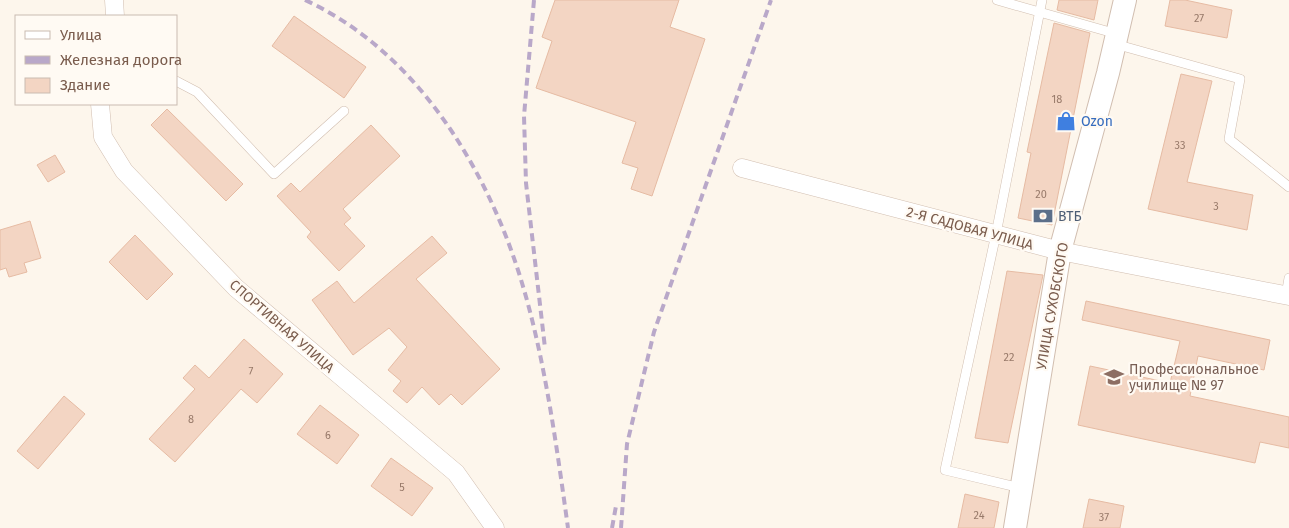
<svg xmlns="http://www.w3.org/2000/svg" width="1289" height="528" viewBox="0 0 1289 528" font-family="'Fira Sans',sans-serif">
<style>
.building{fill:#f3d5c3;stroke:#e6bba3}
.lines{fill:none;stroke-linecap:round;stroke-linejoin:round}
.service-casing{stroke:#d1beb0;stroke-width:10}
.minor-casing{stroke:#d1beb0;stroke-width:19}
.tertiary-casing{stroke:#d1beb0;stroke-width:24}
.service{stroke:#fff;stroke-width:9}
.minor{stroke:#fff;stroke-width:18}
.tertiary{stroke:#fff;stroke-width:22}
.rail{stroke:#b9a8c9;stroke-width:4;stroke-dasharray:8 5;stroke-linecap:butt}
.labels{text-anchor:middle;stroke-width:4.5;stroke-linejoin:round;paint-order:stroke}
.number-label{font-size:11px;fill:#987a6a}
.shop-label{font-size:14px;fill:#366cbe;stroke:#fffaf3;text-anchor:start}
.service-label{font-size:14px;fill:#4e5e75;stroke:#fffaf3;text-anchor:start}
.street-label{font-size:14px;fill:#7a5c4d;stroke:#fffaf3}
.education-label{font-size:14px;fill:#785e54;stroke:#fffaf3;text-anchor:start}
</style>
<rect width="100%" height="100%" fill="#fdf6ec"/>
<g class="building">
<polygon points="555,0 679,0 670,27 705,39 652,196 631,189 638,168 622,163 636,122 536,88 552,41 542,37"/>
<polygon points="1059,0 1098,0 1094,20 1057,10"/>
<polygon points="1170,0 1185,0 1232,10 1227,38 1165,26"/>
<polygon points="294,16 366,67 344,98 272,46"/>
<polygon points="1054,23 1090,33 1052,225 1018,218 1031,153 1027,152"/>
<polygon points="1181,74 1212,81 1187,182 1253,195 1247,230 1148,209"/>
<polygon points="167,109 243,184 226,201 151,125"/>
<polygon points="371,125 400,156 343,209 351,218 344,224 365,246 339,271 307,237 311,232 277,196 291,183 300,192"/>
<polygon points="55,155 65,172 48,182 37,165"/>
<polygon points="30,221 41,258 24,263 27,272 9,277 6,268 0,270 0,230"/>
<polygon points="135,235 173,274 147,300 109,262"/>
<polygon points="432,236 447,253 416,279 500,369 462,405 451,394 439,405 422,387 407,403 393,391 401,381 388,370 407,347 389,328 353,355 312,300 337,281 354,303"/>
<polygon points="1007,271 1043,275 1008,443 975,438"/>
<polygon points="1086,301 1270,340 1264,370 1198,356 1190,396 1289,417 1289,448 1260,442 1255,463 1078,425 1090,366 1170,383 1180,341 1082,320"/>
<polygon points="244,339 283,374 257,403 241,389 175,462 149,439 195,389 183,378 195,365 209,378"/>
<polygon points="64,396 85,414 38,469 17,451"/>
<polygon points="320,405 359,435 337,464 297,434"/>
<polygon points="391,458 433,488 412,516 371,486"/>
<polygon points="965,494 999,502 994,528 958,528"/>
<polygon points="1089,499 1124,506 1120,528 1083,528"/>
</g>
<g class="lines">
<defs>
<g id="service">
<polyline points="997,0 1117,34"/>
<polyline points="1115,44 1240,79 1229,139 1289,187"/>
<polyline points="176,81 197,92 274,174 344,111"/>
<polyline points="1286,295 1289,278"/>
<polyline points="1021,488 945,470 996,234 1042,0"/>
</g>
<g id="minor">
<polyline points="114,0 115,16"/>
<polyline points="100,104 103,137 124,171 236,288 456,473 495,528"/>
<polyline points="742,168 1060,251 1289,296"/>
</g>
<polyline id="tertiary" points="1015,528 1060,251 1108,73 1125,0"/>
</defs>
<use href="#service" class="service-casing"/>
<use href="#minor" class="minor-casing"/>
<use href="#tertiary" class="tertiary-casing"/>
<use href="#service" class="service"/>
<use href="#minor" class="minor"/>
<use href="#tertiary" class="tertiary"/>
<g class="rail">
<path d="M305,0C416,51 488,169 522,283C545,359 557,449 568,528"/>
<polyline points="534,0 524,116 526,183 545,348"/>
<polyline points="612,528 616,506"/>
<polyline points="621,528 627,444 654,332 771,0"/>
</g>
</g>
<defs>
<symbol id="shop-bare" viewBox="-9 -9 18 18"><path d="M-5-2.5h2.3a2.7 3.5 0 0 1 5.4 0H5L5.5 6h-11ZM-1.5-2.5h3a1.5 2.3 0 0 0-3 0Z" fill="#3f7fe0" stroke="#fffaf3" stroke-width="2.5" paint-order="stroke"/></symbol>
<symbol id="bank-bare" viewBox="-9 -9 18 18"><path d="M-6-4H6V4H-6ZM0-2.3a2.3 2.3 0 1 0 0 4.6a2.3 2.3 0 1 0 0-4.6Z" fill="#5c6f8a" stroke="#fffaf3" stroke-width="2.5" paint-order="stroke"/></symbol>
<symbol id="university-bare" viewBox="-9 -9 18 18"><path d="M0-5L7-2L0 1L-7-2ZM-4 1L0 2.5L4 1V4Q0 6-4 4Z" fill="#8d6e63" stroke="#fffaf3" stroke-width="2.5" paint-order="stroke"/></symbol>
</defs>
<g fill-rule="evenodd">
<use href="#shop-bare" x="1052" y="107" width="28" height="28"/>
<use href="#bank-bare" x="1029" y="202" width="28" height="28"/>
<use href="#university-bare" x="1100" y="363" width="28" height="28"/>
</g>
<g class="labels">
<g class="number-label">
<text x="1199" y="22">27</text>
<text x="1057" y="103">18</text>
<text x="1180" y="149">33</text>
<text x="1041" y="198">20</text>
<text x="1216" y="210">3</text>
<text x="1009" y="361">22</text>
<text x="251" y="375">7</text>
<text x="191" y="423">8</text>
<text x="328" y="439">6</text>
<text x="402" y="491">5</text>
<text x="979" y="519">24</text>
<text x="1104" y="521">37</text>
</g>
<g class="shop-label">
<text x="1081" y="126">Ozon</text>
</g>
<g class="service-label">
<text x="1058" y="221">ВТБ</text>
</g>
<g class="street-label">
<text transform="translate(970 228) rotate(15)" y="5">2-Я САДОВАЯ УЛИЦА</text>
<text transform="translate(1052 306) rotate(-80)" y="5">УЛИЦА СУХОБСКОГО</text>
<text transform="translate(282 326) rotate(41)" y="5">СПОРТИВНАЯ УЛИЦА</text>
</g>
<g class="education-label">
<text x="1129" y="374">Профессиональное<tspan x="1129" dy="16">училище № 97</tspan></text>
</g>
</g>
<rect x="15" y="15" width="162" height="90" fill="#fffaf3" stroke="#cabbb1"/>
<rect x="25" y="31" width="25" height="8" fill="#ffffff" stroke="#cabbb1"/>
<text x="60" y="40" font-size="15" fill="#7a5c4d">Улица</text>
<rect x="25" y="56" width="25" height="8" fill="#b9a8c9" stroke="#cabbb1"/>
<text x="60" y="65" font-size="15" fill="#7a5c4d">Железная дорога</text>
<rect x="25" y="78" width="25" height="15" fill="#f3d5c3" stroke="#cabbb1"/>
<text x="60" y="90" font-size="15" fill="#7a5c4d">Здание</text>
</svg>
